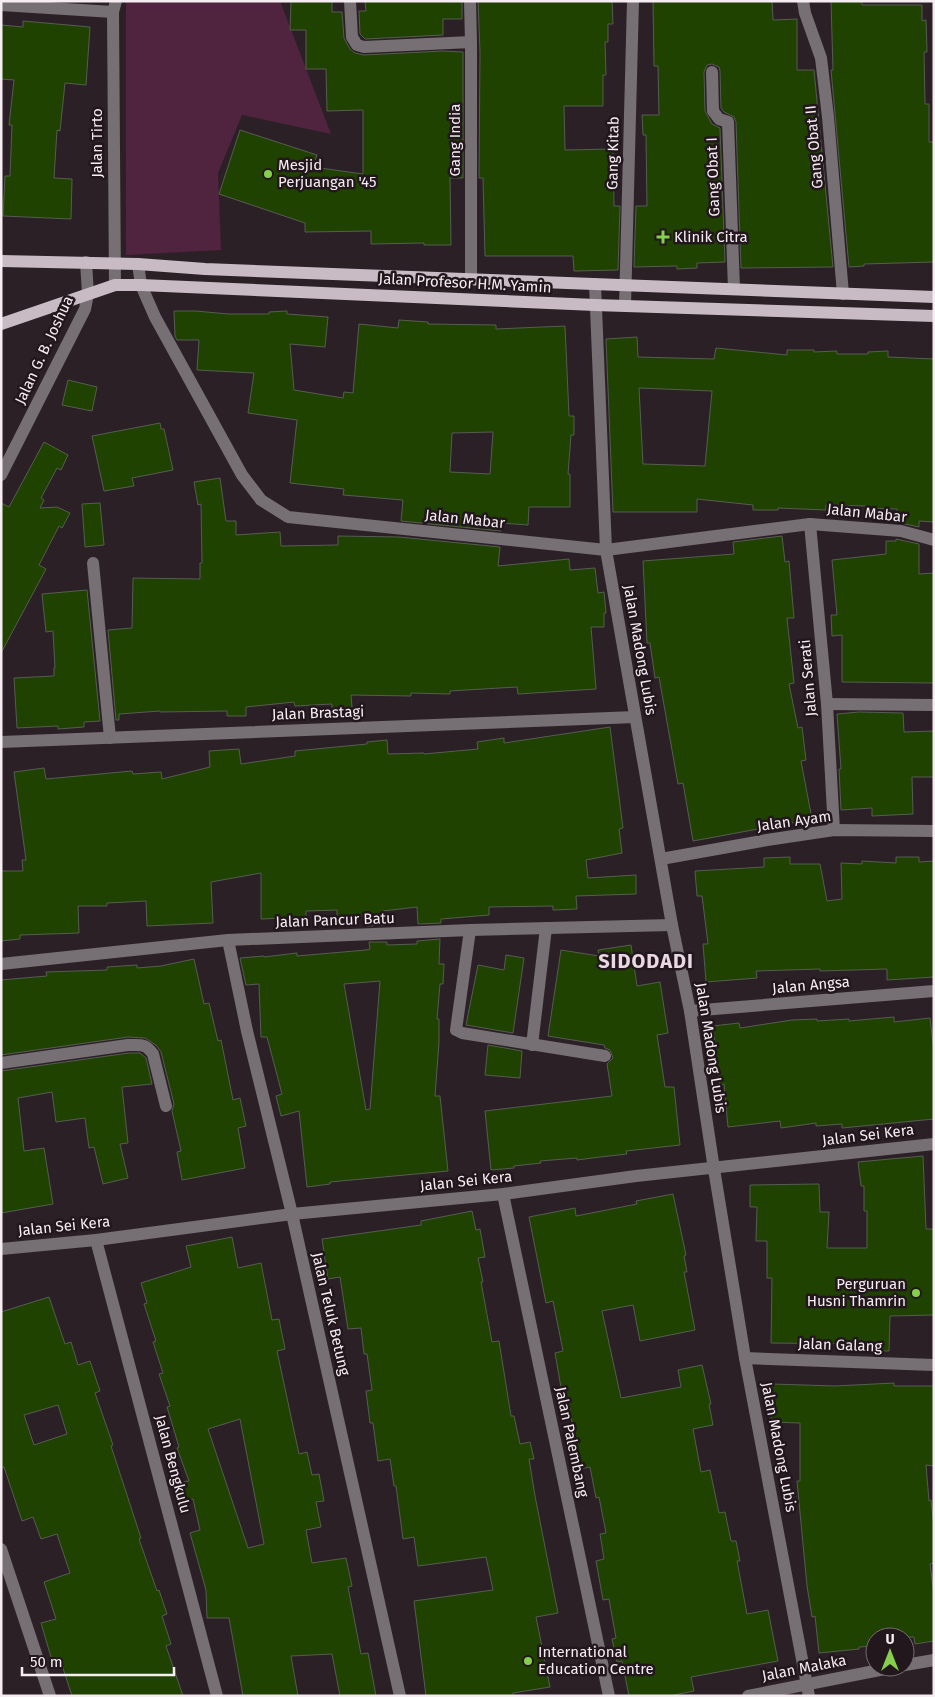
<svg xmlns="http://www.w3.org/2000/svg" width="935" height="1697" viewBox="0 0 935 1697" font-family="'Fira Sans',sans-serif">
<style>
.green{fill:#50243f}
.building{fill:#204200;stroke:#555d51;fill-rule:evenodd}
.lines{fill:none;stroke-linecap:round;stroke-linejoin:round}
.minor{stroke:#766f73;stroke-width:12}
.major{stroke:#c9bbc3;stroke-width:12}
.poi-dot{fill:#85cf4d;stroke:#22171d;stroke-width:2}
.labels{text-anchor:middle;stroke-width:5;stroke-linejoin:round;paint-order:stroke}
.street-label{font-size:15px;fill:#f5edf1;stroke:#22171d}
.poi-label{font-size:15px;fill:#f5edf1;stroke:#22171d;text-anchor:start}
.district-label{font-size:20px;font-weight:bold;letter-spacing:1px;fill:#ead9e2;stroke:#22171d}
</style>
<rect width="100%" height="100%" fill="#2c2027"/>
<polygon class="green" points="126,1 280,1 331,134 242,115 218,173 221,250 126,255"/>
<g class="building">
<polygon points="291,1 332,1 332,12 342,12 344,38 350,49 355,53 364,55 443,51 463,52 463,178 450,178 451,245 424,245 424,243 371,244 371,231 305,232 305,223 219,194 240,130 317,155 313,167 363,174 363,110 327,111 326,69 306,69 306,30 290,30"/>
<polygon points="365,1 462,1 462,19 443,19 443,35 365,39 360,34 359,11 366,11"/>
<polygon points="478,1 612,1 613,24 608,24 608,42 605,42 606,75 603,75 603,106 564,106 565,150 613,149 614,206 620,206 618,270 574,271 573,256 485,256 483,178 479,178 480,52"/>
<polygon points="653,1 772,1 773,20 797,19 797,70 814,70 833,267 741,268 736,122 734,117 724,112 721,108 720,71 719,67 712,64 707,65 704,72 705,111 712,124 720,128 725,262 697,263 697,268 677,269 677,266 634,267 636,206 647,206 646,135 643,135 642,115 659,115 658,66 654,66"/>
<polygon points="831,1 862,1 862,5 922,5 922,21 926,20 927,52 924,52 925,104 929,104 929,142 934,142 934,262 864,264 864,266 849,267 831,70 833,70"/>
<polygon points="23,21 90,27 86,85 65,83 60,131 57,130 54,178 72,179 71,219 3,216 5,176 10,176 12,125 9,125 14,80 1,79 1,25 23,27"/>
<path d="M174,311H196L228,314H269V312L287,311V314L328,317L325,347L290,344L294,390L343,398L344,392L353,393L359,324L398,328L399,320L428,322V324L496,325V329L565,326L569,416H574V435H571L568,474H570V507H529L528,525L501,523V531L401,521L403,500L343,495L344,489L290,483L297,420L248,413L254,373L197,370L199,340H177L175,336ZM493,432L490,474L450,472L452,433Z"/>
<path d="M637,337L638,357L714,359L716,348L787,355V350H814V352L837,351V354H868V352L888,351V357L934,359V522L919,521V527L896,522L897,509L866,508V506L826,505V510L778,508V510H753V505L697,499V512H613L606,339ZM639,388L712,391L705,466L643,464Z"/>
<polygon points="68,380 97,387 92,411 62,405"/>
<polygon points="160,423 161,429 164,429 173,470 132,478 134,486 104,491 92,436"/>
<polygon points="44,442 68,455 61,470 57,468 41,498 44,500 40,508 57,507 70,513 62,528 59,526 39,565 46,569 1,653 1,503 9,507"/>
<polygon points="220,478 226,521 236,521 236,535 280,532 281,546 338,545 338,536 399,537 500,547 498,566 569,559 570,570 595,568 598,593 604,592 606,613 604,613 604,627 591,627 596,689 518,694 517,687 450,691 450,694 411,693 411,696 351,695 352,707 332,708 332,704 295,706 294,702 246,707 246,716 227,716 227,711 160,712 160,711 119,714 119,720 116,720 108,630 132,628 133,578 200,579 200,563 202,563 201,504 198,505 194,482"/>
<polygon points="100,503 104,545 85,547 82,504"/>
<polygon points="782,536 785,562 789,561 794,618 787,618 794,683 789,684 798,728 802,727 806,760 801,761 812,819 693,841 683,783 678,784 659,677 655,678 650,643 647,643 643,561 734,554 733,542"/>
<polygon points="896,539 919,544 919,574 934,573 934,683 842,682 842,635 832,636 831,615 837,615 832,560 886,554 886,541 896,541"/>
<polygon points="87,590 100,721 84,722 84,727 58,729 58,726 17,728 14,678 54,676 54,668 55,668 53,631 46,632 42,594"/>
<polygon points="859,712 903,713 904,732 934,731 934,777 912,777 913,814 872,816 872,808 841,810 839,769 841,769 837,714"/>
<polygon points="610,727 623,828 619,829 622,853 586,860 588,878 636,875 636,894 576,896 577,909 553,910 553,906 489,907 489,915 441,919 441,923 418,924 417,907 383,911 385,925 367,926 366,916 337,918 337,910 306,911 306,917 261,919 261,873 211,882 213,923 147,926 146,901 107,903 107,906 78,906 79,933 20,935 20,939 1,941 1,871 23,871 22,860 26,860 14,772 44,768 46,779 132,771 133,774 161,772 162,779 210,767 209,751 239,749 241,764 295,756 295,751 367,744 367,742 387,740 388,754 424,753 424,754 478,749 477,742 504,738 504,743"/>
<polygon points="790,857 790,864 820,864 827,901 842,899 841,863 862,864 862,861 896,863 896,857 919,857 919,862 934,861 934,977 887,980 887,969 820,971 820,969 756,971 757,978 706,982 703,944 708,944 702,896 697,896 695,871 764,867 764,858"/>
<path d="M440,939L439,964H444L443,984H440L437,1019H439V1042L435,1096H440L448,1171L330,1182V1184L307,1187L299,1111L281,1116L276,1096L282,1094L267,1037H261L259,984L246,985L240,958L264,956V957L297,953V956L366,950L370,949L369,942H387V945L417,944V941ZM380,981L370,1109L366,1110L344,984Z"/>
<polygon points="631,945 637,986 660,982 668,1033 657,1035 665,1087 674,1087 680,1145 626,1151 627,1154 600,1157 577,1160 577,1158 540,1161 541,1163 514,1166 514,1168 491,1170 485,1111 612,1096 607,1064 613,1058 610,1050 605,1048 604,1045 548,1036 561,950 599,956 598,950"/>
<polygon points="506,955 524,958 513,1033 466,1025 478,965 504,970"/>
<polygon points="194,959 204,1004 209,1003 218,1041 221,1040 233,1100 240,1098 246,1126 238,1128 245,1168 182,1180 177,1152 181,1151 172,1111 174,1104 161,1052 156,1045 145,1038 128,1037 1,1055 1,980 47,976 46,972 107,970 107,967 137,965 137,968 161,966"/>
<polygon points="894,1017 894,1022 930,1018 934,1051 934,1119 842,1128 842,1124 816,1126 816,1123 781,1128 780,1121 728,1127 724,1084 720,1085 713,1026 739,1023 740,1028 792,1020 817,1019 817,1021 849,1019 849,1021"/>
<polygon points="488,1045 522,1051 520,1078 485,1075"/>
<polygon points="129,1053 140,1053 146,1058 152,1084 122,1087 128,1143 120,1144 128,1178 103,1184 94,1147 89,1148 85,1118 56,1122 52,1092 18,1098 24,1151 44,1148 53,1204 1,1213 1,1071"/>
<polygon points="923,1156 926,1229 934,1229 934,1315 890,1316 889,1351 861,1351 861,1344 771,1343 772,1278 767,1278 767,1241 756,1241 757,1207 750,1207 750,1185 819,1184 820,1212 829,1212 827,1248 867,1248 867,1211 864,1211 864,1186 861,1186 858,1162"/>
<polygon points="673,1194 686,1255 684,1256 687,1272 684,1272 695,1330 640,1341 633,1305 602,1311 621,1398 681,1387 678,1370 702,1365 711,1404 709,1404 713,1425 693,1429 701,1472 710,1470 719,1513 725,1512 731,1541 736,1541 740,1561 737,1561 747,1614 768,1610 778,1661 691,1677 694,1691 669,1696 629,1696 622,1661 617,1662 612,1639 616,1638 609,1599 603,1600 596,1561 604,1559 600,1534 606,1533 599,1497 596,1498 590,1467 579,1469 571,1429 573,1428 568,1398 563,1399 555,1353 563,1351 553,1301 546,1303 529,1217 575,1208 576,1216 637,1204 636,1201"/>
<polygon points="472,1211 476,1230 480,1229 485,1257 478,1258 483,1282 481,1282 492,1342 499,1341 511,1416 514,1416 520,1444 530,1442 534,1459 529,1459 535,1496 558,1613 536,1617 550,1687 513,1693 513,1696 426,1696 414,1601 493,1590 486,1557 418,1566 414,1537 403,1539 396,1486 394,1486 390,1459 378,1461 373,1423 370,1423 366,1391 372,1390 367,1354 364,1354 361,1328 348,1329 340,1277 328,1279 322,1239 421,1225 421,1221"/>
<path d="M232,1237L238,1268L261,1263L272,1320L279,1319L285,1349L277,1351L299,1454L307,1452L312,1475L319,1474L324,1501L316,1502L321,1527L306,1530L312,1563L346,1558L352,1586L348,1587L361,1654L368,1653L376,1696H340L332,1654L291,1656L298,1696H243L229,1618H207L206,1590L190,1533L200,1530L193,1499L185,1500L182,1482L189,1481L177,1448L179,1447L167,1407L170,1406L159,1374L163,1373L153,1342L156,1341L144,1304L147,1303L141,1283L191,1267L186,1246ZM240,1419L264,1544L248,1548L208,1429Z"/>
<path d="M49,1297L65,1344L71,1342L78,1365L90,1361L100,1391L95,1393L113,1445L111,1446L141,1538L139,1539L157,1591L159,1590L167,1614L162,1616L171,1644L166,1646L183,1696H72L61,1662L53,1664L41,1623L56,1619L44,1582L70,1573L57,1534L41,1539L33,1517L22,1521L4,1467L1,1468V1312ZM58,1405L67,1434L34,1445L24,1415Z"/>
<polygon points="894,1383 894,1386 934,1386 934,1466 926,1465 929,1501 931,1500 934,1525 934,1563 930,1564 934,1594 934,1641 915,1644 914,1637 875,1637 875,1646 859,1647 859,1649 819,1653 815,1616 812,1617 807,1586 797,1481 800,1481 800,1423 771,1422 772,1384 835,1386"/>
</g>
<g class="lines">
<g class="minor">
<polyline points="350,1 352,37 357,45 364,47 471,42"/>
<polyline points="470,1 471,42 471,279"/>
<polyline points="803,1 805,13 821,58 828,117 843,294"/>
<polyline points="1,5 113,12"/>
<polyline points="712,72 713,111 719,119 728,122 734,289"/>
<polyline points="138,264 141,285 155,317 242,475 261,500 288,517 606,550 810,524 901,531 934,540"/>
<polyline points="595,284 606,550 672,925 690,1011 714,1169 745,1358 809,1696"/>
<polyline points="115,285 113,12 116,1"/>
<polyline points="625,306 633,1"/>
<polyline points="1,475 85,309 88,294 86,262"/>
<polyline points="810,524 827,704 834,830"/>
<polyline points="93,563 110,738"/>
<polyline points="827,704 934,705"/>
<polyline points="1,742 635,717"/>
<polyline points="661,859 767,840 834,830 934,831"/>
<polyline points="470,930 456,1030 462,1033 605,1056"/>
<polyline points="228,940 247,1031 292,1214 400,1696"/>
<polyline points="1,964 228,940 470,930 672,925"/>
<polyline points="690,1011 934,991"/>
<polyline points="532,1045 546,928"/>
<path d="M1,1063L128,1045C141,1045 145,1043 153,1054L166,1106"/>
<polyline points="503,1194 609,1696"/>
<polyline points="96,1240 217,1696"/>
<polyline points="1,1249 96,1240 292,1214 503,1194 636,1176 934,1144"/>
<polyline points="745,1358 934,1365"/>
<polyline points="1,1549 50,1696"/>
<polyline points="905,1665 934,1660"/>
<polyline points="748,1696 895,1667"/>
</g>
<g class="major">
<polyline points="1,261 138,264 205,269 934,297"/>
<polyline points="1,324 115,285 141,285 595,305 934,316"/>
</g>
</g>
<g class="poi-dot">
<circle cx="268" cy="174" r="5"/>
<path d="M660.5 229.5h5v5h5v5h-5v5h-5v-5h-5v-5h5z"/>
<circle cx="916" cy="1293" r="5"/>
<circle cx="528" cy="1661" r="5"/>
</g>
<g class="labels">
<g class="street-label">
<text transform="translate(455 140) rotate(-90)" y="5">Gang India</text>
<text transform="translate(97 143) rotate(-90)" y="5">Jalan Tirto</text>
<text transform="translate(814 147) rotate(-95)" y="5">Gang Obat II</text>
<text transform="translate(613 153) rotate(-89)" y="5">Gang Kitab</text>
<text transform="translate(713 177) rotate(-92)" y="5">Gang Obat I</text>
<text transform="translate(465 283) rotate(3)" y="5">Jalan Profesor H.M. Yamin</text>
<text transform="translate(44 350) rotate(-65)" y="5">Jalan G. B. Joshua</text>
<text transform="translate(867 513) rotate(6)" y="5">Jalan Mabar</text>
<text transform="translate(465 519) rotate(6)" y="5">Jalan Mabar</text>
<text transform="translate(640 650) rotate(80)" y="5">Jalan Madong Lubis</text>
<text transform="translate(808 678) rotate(-95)" y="5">Jalan Serati</text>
<text transform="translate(318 713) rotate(-2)" y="5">Jalan Brastagi</text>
<text transform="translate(794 821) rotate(-8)" y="5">Jalan Ayam</text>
<text transform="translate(335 920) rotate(-2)" y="5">Jalan Pancur Batu</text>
<text transform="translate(811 985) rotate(-5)" y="5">Jalan Angsa</text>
<text transform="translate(711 1048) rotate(81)" y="5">Jalan Madong Lubis</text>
<text transform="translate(868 1135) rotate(-7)" y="5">Jalan Sei Kera</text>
<text transform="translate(466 1181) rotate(-6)" y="5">Jalan Sei Kera</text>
<text transform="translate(64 1226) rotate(-6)" y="5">Jalan Sei Kera</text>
<text transform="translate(331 1314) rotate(77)" y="5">Jalan Teluk Betung</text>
<text transform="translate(840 1345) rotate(2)" y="5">Jalan Galang</text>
<text transform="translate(572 1442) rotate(78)" y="5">Jalan Palembang</text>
<text transform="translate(779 1447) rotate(79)" y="5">Jalan Madong Lubis</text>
<text transform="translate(173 1464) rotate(75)" y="5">Jalan Bengkulu</text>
<text transform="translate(804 1668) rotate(-11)" y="5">Jalan Malaka</text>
</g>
<g class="poi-label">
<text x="278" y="170">Mesjid<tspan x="278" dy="17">Perjuangan '45</tspan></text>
<text x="674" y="242">Klinik Citra</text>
<text x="906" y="1289" text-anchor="end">Perguruan<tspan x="906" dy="17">Husni Thamrin</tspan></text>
<text x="538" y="1657">International<tspan x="538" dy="17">Education Centre</tspan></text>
</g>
<g class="district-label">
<text x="646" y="968">SIDODADI</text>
</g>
</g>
<rect width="935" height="1697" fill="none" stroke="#f5edf1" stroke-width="5"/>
<g transform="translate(890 1652)"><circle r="24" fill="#22171d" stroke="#766d72"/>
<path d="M0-4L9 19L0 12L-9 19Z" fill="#85cf4d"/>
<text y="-8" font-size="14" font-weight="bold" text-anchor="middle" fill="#f5edf1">U</text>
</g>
<path d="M22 1667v8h152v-8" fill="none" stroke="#f5edf1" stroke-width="2.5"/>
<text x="30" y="1667" font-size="15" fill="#f5edf1" stroke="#22171d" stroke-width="4" paint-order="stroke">50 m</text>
</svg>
